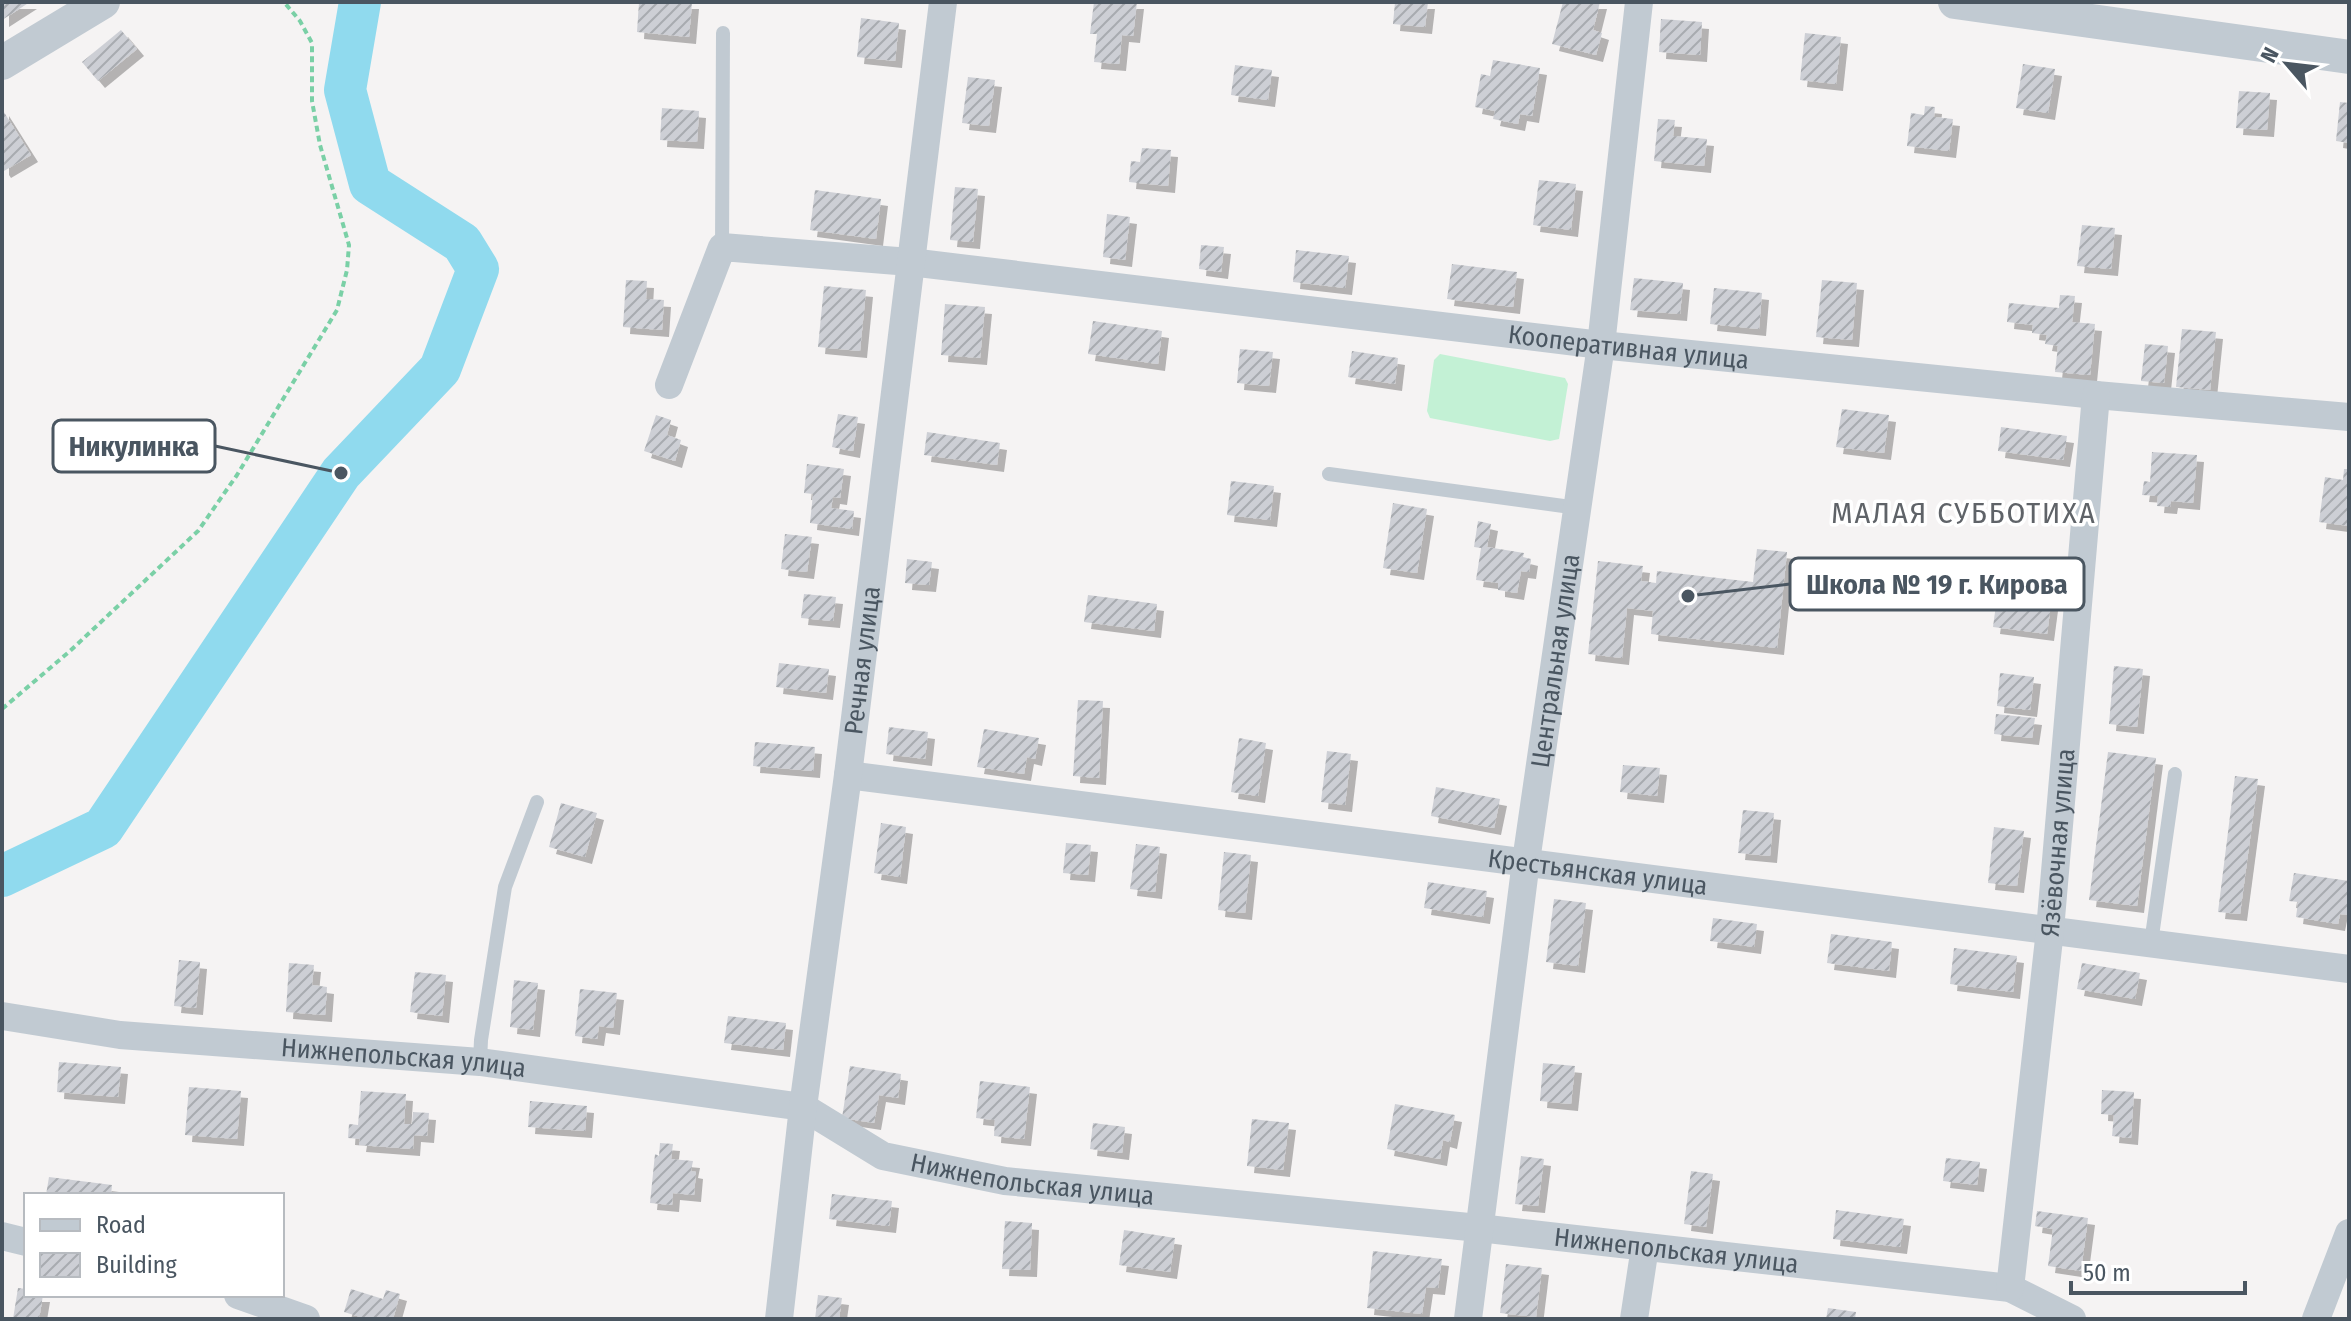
<svg xmlns="http://www.w3.org/2000/svg" width="2351" height="1321" viewBox="0 0 2351 1321" font-family="'Fira Sans Condensed',sans-serif">
<style>
.garden{fill:#c3f1d5}
.lines{fill:none;stroke-linecap:round;stroke-linejoin:round}
.river{stroke:#90daee;stroke-width:42}
.building{fill:url(#building-hatch);filter:url(#shadow)}
.path{stroke:#7ad0a6;stroke-width:4;stroke-dasharray:6 4;stroke-linecap:butt}
.service{stroke:#c1cad2;stroke-width:14}
.minor{stroke:#c1cad2;stroke-width:28}
.tertiary{stroke:#c1cad2;stroke-width:34}
.labels{text-anchor:middle;stroke-width:7;stroke-linejoin:round;paint-order:stroke}
.street-label{font-size:26px;fill:#4a5661;stroke:#fff}
.quarter-label{font-size:30px;letter-spacing:2px;fill:#5f6368;stroke:#fff}
.leader{fill:none;stroke:#4a5661;stroke-width:3}
.callout-dot{fill:#4a5661;stroke:#fff;stroke-width:3}
.callout{fill:#fff;stroke:#4a5661;stroke-width:3}
.callout-label{font-size:28px;text-anchor:middle;font-weight:bold;fill:#4a5661}
</style>
<defs>
<pattern id="building-hatch" width="6" height="6" patternUnits="userSpaceOnUse" patternTransform="scale(2)"><rect width="6" height="6" fill="#cdcfd5"/><path d="M-1 1l2-2M0 6l6-6M5 7l2-2" fill="none" stroke="#a8abb0"/></pattern>
<filter id="shadow"><feDropShadow dx="7" dy="7" stdDeviation="0" flood-color="#0004"/></filter>
</defs>
<rect width="100%" height="100%" fill="#f5f3f3"/>
<polygon class="garden" points="1440,354 1565,378 1568,384 1559,439 1550,441 1430,418 1427,411 1434,360"/>
<g class="lines">
<polyline class="river" points="2,876 103,828 341,473 440,369 478,269 462,243 370,184 345,90 360,2"/>
</g>
<g class="building">
<polygon points="2,2 30,2 2,20"/>
<polygon points="639,2 692,2 689,37 637,32"/>
<polygon points="1094,2 1137,2 1133,36 1122,35 1119,64 1094,62 1097,34 1090,34"/>
<polygon points="1395,2 1428,2 1425,27 1393,24"/>
<polygon points="1563,2 1600,2 1593,30 1602,33 1596,55 1552,44"/>
<polygon points="861,18 899,23 895,61 857,57"/>
<polygon points="1661,19 1702,22 1700,55 1659,52"/>
<polygon points="121,30 137,49 98,81 82,62"/>
<polygon points="1805,33 1841,37 1836,84 1800,80"/>
<polygon points="1493,60 1540,68 1532,116 1520,114 1518,124 1493,119 1495,111 1475,107 1481,74 1490,76"/>
<polygon points="2023,64 2055,69 2048,113 2016,108"/>
<polygon points="1235,65 1272,70 1268,100 1231,95"/>
<polygon points="968,77 995,80 989,126 962,123"/>
<polygon points="2239,91 2270,93 2267,130 2236,128"/>
<polygon points="2340,102 2349,103 2349,143 2336,141"/>
<polygon points="1925,106 1935,107 1934,117 1953,119 1949,151 1907,146 1911,113 1924,115"/>
<polygon points="662,108 699,111 697,142 660,140"/>
<polygon points="2,109 31,155 4,171 2,168"/>
<polygon points="1658,119 1675,120 1673,136 1707,139 1704,166 1654,161"/>
<polygon points="1142,148 1171,150 1168,186 1129,182 1131,161 1140,162"/>
<polygon points="1539,180 1576,184 1571,230 1533,225"/>
<polygon points="955,187 978,189 973,242 950,240"/>
<polygon points="815,190 881,199 876,239 810,230"/>
<polygon points="1107,214 1130,217 1125,260 1103,257"/>
<polygon points="2082,225 2115,228 2111,269 2077,266"/>
<polygon points="1201,245 1224,247 1221,272 1199,269"/>
<polygon points="1296,250 1349,256 1345,288 1293,282"/>
<polygon points="1452,264 1517,272 1513,307 1447,299"/>
<polygon points="1634,278 1683,283 1680,314 1630,310"/>
<polygon points="626,280 647,281 646,299 664,300 662,330 623,327"/>
<polygon points="1822,280 1857,283 1852,340 1816,337"/>
<polygon points="824,286 866,290 860,351 818,347"/>
<polygon points="1714,288 1762,293 1759,329 1710,324"/>
<polygon points="2060,295 2075,296 2072,322 2095,324 2090,375 2055,372 2058,346 2045,344 2047,335 2032,333 2033,325 2007,322 2009,303 2059,308"/>
<polygon points="945,304 985,307 980,358 941,355"/>
<polygon points="1093,321 1162,331 1158,364 1088,354"/>
<polygon points="2182,329 2216,332 2210,390 2176,387"/>
<polygon points="2145,344 2168,346 2164,383 2141,381"/>
<polygon points="1240,349 1273,352 1269,386 1237,383"/>
<polygon points="1352,351 1398,358 1395,384 1348,377"/>
<polygon points="1842,409 1889,415 1884,453 1836,447"/>
<polygon points="838,414 858,417 853,451 832,447"/>
<polygon points="656,415 671,420 667,435 681,440 675,461 644,451"/>
<polygon points="2001,427 2067,436 2063,460 1998,451"/>
<polygon points="927,432 1000,443 997,465 924,455"/>
<polygon points="2152,452 2197,455 2193,503 2171,501 2170,507 2157,506 2158,496 2142,495 2144,481 2150,482"/>
<polygon points="807,464 844,469 840,498 833,497 831,508 854,511 852,529 810,523 813,494 804,493"/>
<polygon points="2344,469 2349,469 2349,526 2319,522 2325,477 2343,480"/>
<polygon points="1231,481 1274,486 1270,520 1227,515"/>
<polygon points="1393,503 1427,509 1417,573 1383,568"/>
<polygon points="1478,521 1491,524 1487,547 1524,553 1523,557 1531,559 1529,572 1521,571 1517,593 1498,590 1498,583 1476,580 1481,548 1474,547"/>
<polygon points="785,534 812,537 807,572 781,569"/>
<polygon points="1757,549 1787,552 1777,648 1651,634 1653,611 1627,608 1622,658 1588,654 1598,561 1643,566 1641,581 1656,583 1657,571 1753,582"/>
<polygon points="907,559 932,562 929,585 905,583"/>
<polygon points="804,594 836,597 833,621 801,618"/>
<polygon points="1088,595 1157,604 1154,631 1084,622"/>
<polygon points="1997,597 2051,604 2047,634 1993,627"/>
<polygon points="779,663 829,669 826,693 776,687"/>
<polygon points="2114,666 2143,669 2137,727 2109,724"/>
<polygon points="2000,673 2034,677 2030,710 1997,706"/>
<polygon points="1078,700 1103,701 1099,778 1073,776"/>
<polygon points="1996,714 2035,718 2032,738 1994,734"/>
<polygon points="889,727 928,732 925,759 886,754"/>
<polygon points="984,729 1039,738 1035,759 1027,757 1024,774 977,767"/>
<polygon points="1239,738 1266,743 1258,796 1231,792"/>
<polygon points="755,742 815,747 813,771 753,766"/>
<polygon points="1327,751 1351,754 1345,805 1321,802"/>
<polygon points="2108,752 2156,758 2137,906 2089,900"/>
<polygon points="1623,765 1660,768 1657,796 1620,792"/>
<polygon points="2235,776 2258,779 2240,914 2218,912"/>
<polygon points="1436,787 1500,799 1494,828 1431,816"/>
<polygon points="561,803 597,813 585,857 549,847"/>
<polygon points="1743,810 1774,813 1770,856 1738,853"/>
<polygon points="881,823 906,827 900,877 874,873"/>
<polygon points="1994,827 2024,831 2017,886 1988,883"/>
<polygon points="1066,843 1091,845 1088,875 1063,873"/>
<polygon points="1136,844 1160,847 1155,892 1130,889"/>
<polygon points="1224,852 1251,855 1245,913 1218,910"/>
<polygon points="2294,873 2349,881 2349,915 2340,914 2338,924 2296,917 2298,902 2289,901"/>
<polygon points="1428,882 1487,891 1483,917 1424,908"/>
<polygon points="1554,899 1586,903 1578,966 1546,962"/>
<polygon points="1713,918 1757,924 1754,947 1710,941"/>
<polygon points="1831,934 1892,942 1889,971 1827,963"/>
<polygon points="1954,948 2017,956 2013,992 1950,984"/>
<polygon points="179,960 200,962 196,1008 174,1006"/>
<polygon points="289,963 314,965 312,985 327,987 325,1015 286,1012"/>
<polygon points="2082,963 2140,973 2135,999 2077,989"/>
<polygon points="415,972 446,975 442,1016 410,1012"/>
<polygon points="514,980 538,983 533,1030 510,1027"/>
<polygon points="580,989 617,993 613,1028 599,1026 597,1039 575,1036"/>
<polygon points="728,1016 786,1023 783,1050 724,1043"/>
<polygon points="59,1062 121,1067 118,1097 57,1092"/>
<polygon points="1543,1063 1575,1066 1571,1104 1540,1101"/>
<polygon points="850,1066 901,1074 898,1098 879,1095 874,1123 842,1118"/>
<polygon points="980,1081 1030,1087 1024,1139 994,1136 995,1120 976,1118"/>
<polygon points="189,1087 241,1091 237,1139 185,1135"/>
<polygon points="2102,1090 2134,1092 2131,1138 2112,1136 2114,1115 2101,1114"/>
<polygon points="361,1091 406,1094 404,1124 412,1124 413,1112 429,1113 427,1136 414,1135 413,1149 359,1145 360,1139 348,1138 349,1124 358,1125"/>
<polygon points="530,1101 587,1106 585,1131 528,1127"/>
<polygon points="1395,1104 1455,1115 1450,1142 1443,1140 1440,1159 1387,1149"/>
<polygon points="1252,1119 1289,1123 1283,1170 1247,1166"/>
<polygon points="1093,1123 1125,1127 1122,1153 1090,1149"/>
<polygon points="660,1143 673,1144 671,1159 693,1161 691,1171 696,1172 694,1195 673,1193 672,1205 650,1203 655,1154 659,1156"/>
<polygon points="1521,1156 1544,1159 1538,1206 1515,1204"/>
<polygon points="1946,1158 1980,1162 1977,1185 1943,1181"/>
<polygon points="1691,1171 1713,1174 1706,1227 1684,1224"/>
<polygon points="49,1177 112,1185 111,1195 46,1195"/>
<polygon points="832,1194 892,1201 889,1226 829,1219"/>
<polygon points="1836,1210 1904,1219 1900,1247 1833,1239"/>
<polygon points="2037,1211 2088,1218 2081,1271 2048,1266 2053,1229 2035,1226"/>
<polygon points="1005,1221 1032,1223 1030,1270 1002,1269"/>
<polygon points="1124,1230 1175,1238 1170,1272 1119,1265"/>
<polygon points="1373,1251 1442,1259 1438,1288 1426,1287 1422,1314 1367,1308"/>
<polygon points="1506,1264 1542,1268 1536,1317 1500,1313"/>
<polygon points="18,1288 26,1289 26,1295 43,1295 39,1319 13,1319"/>
<polygon points="351,1289 383,1299 386,1290 400,1294 393,1319 367,1319 344,1312"/>
<polygon points="818,1295 842,1298 839,1319 815,1319"/>
<polygon points="1828,1308 1856,1312 1855,1319 1826,1319"/>
</g>
<g class="lines">
<polyline class="path" points="2,709 70,651 198,531 237,475 337,310 347,270 349,245 320,145 312,101 312,43 300,21 284,2"/>
<g class="service">
<polyline points="722,247 723,33"/>
<polyline points="1329,474 1578,508"/>
<polyline points="2151,943 2175,774"/>
<polyline points="480,1062 481,1040 505,887 537,802"/>
</g>
<g class="minor">
<path id="s1" d="M669,385L722,247L910,262L1601,345L2096,395L2349,417"/>
<path id="s2" d="M848,775L2349,969"/>
<path id="s3" d="M2,1016L120,1035L480,1062L803,1107L883,1156L1005,1181L1479,1228L2010,1288L2072,1319"/>
<polyline points="2,1236 26,1242"/>
<path id="s4" d="M2010,1288L2050,930L2096,395"/>
<polyline points="238,1295 306,1319"/>
<path id="s5" d="M779,1319L803,1107L848,775L943,2"/>
<path id="s6" d="M1468,1319L1526,861L1601,345L1639,2"/>
<polyline points="1634,1319 1645,1247"/>
<polyline points="2316,1319 2349,1233"/>
</g>
<g class="tertiary">
<polyline points="1955,2 2349,57"/>
<polyline points="2,63 103,2"/>
</g>
</g>
<g class="labels">
<g class="street-label">
<text dy="9" stroke="none"><textPath href="#s1" startOffset="1060">Кооперативная улица</textPath></text>
<text dy="9" stroke="none"><textPath href="#s5" startOffset="664">Речная улица</textPath></text>
<text dy="9" stroke="none"><textPath href="#s6" startOffset="664">Центральная улица</textPath></text>
<text dy="9" stroke="none"><textPath href="#s4" startOffset="448">Язёвочная улица</textPath></text>
<text dy="9" stroke="none"><textPath href="#s2" startOffset="756">Крестьянская улица</textPath></text>
<text dy="9" stroke="none"><textPath href="#s3" startOffset="404">Нижнепольская улица</textPath></text>
<text dy="9" stroke="none"><textPath href="#s3" startOffset="1052">Нижнепольская улица</textPath></text>
<text dy="9" stroke="none"><textPath href="#s3" startOffset="1700">Нижнепольская улица</textPath></text>
</g>
<g class="quarter-label">
<text x="1964" y="523">МАЛАЯ СУББОТИХА</text>
</g>
</g>
<path class="leader" d="M341 473L215 446M1688 596L1790 584"/>
<g class="callout-dot">
<circle cx="341" cy="473" r="8"/>
<circle cx="1688" cy="596" r="8"/>
</g>
<g class="callout">
<rect x="53" y="420" width="162" height="52" rx="8"/>
<rect x="1790" y="558" width="294" height="52" rx="8"/>
</g>
<g class="callout-label">
<text x="134" y="456">Никулинка</text>
<text x="1937" y="594">Школа № 19 г. Кирова</text>
</g>
<rect width="2351" height="1321" fill="none" stroke="#4a5661" stroke-width="8"/>
<rect x="24" y="1193" width="260" height="104" fill="#ffffff" stroke="#b7bbc0" stroke-width="2"/>
<rect x="40" y="1219" width="40" height="12" fill="#c1cad2" stroke="#b7bbc0" stroke-width="2"/>
<text x="96" y="1233" font-size="24" fill="#4a5661">Road</text>
<rect x="40" y="1253" width="40" height="24" fill="url(#building-hatch)" stroke="#b7bbc0" stroke-width="2"/>
<text x="96" y="1273" font-size="24" fill="#4a5661">Building</text>
<g transform="translate(2287 64) rotate(298)" stroke="#ffffff" stroke-width="6" paint-order="stroke">
<path d="M0-6L14 30L0 20L-14 30Z" fill="#4a5661"/>
<text y="-12" font-size="22" font-weight="bold" text-anchor="middle" fill="#4a5661">N</text>
</g>
<path d="M2071 1281v12h174v-12" fill="none" stroke="#4a5661" stroke-width="4"/>
<text x="2083" y="1281" font-size="24" fill="#4a5661" stroke="#ffffff" stroke-width="6" paint-order="stroke">50 m</text>
</svg>
